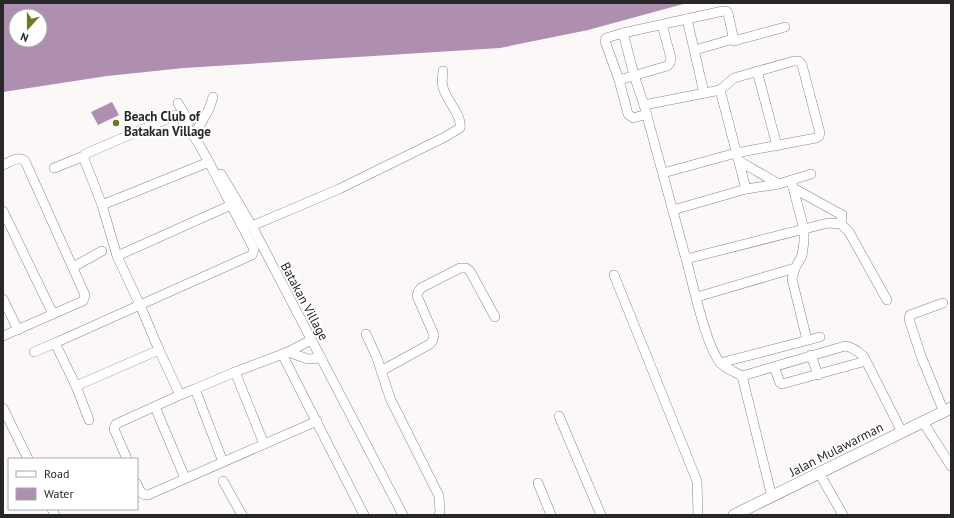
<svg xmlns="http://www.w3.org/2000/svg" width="954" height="518" viewBox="0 0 954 518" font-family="'PT Sans',sans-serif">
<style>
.water{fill:#af8faf;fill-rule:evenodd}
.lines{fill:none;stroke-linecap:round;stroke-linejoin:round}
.minor-casing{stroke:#8a8686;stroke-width:10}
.major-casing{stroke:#8a8686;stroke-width:12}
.minor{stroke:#fff;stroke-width:9}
.major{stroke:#fff;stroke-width:11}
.poi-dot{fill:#6f7925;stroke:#fff;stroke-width:1.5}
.labels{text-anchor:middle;stroke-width:4;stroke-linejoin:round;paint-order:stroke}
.poi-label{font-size:13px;font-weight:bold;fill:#282626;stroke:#fff;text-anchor:start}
.street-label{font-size:13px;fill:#282626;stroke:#fff}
</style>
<rect width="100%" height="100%" fill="#fdf8f8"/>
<g class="water">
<path d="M3,3H687L588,30L500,48L184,68L107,76L3,92ZM16,16H40V40H16Z"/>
<polygon points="112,102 119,115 98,125 91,112"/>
</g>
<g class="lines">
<defs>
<g id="minor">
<polyline points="687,19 704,93"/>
<polyline points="623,33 723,11 726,11 728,13 734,41 785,27"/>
<polyline points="695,50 733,39"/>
<polyline points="757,71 777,146"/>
<polyline points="619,80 667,66 670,63 671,58 662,25"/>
<polyline points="178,103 189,122"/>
<polyline points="644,105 720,90 746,189 779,184 811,174"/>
<polyline points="647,114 633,118 628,114 619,80 605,41 606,38 623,33 634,75 644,105 686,259"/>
<polyline points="196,132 209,109 213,97"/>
<polyline points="739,161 779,184"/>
<path d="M3,165C10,162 19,155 25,161L85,295L83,301L3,336"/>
<polyline points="54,168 84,156"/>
<polyline points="663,173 736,153 816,138 819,136 820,133 802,65 799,61 794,61 734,78 720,90"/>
<polyline points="221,174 252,226 403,515"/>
<polyline points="791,180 804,229 804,241 802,256 795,268 792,279 807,340"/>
<polyline points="793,188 842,215 841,224"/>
<polyline points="102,205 209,162"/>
<polyline points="673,210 746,189"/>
<polyline points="3,211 53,314"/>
<path d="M252,226L339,189L445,137L460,128C463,116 445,99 443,87C441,81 443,77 443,71"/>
<polyline points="73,267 102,251"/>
<polyline points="614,275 697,481 698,515"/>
<polyline points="697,297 795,268"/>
<polyline points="3,299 18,330"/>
<polyline points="943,303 910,315 909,319 921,356 944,412"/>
<polyline points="366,334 377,358 390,398 439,496 440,512 439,515"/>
<path d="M55,343L140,305L117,256L102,205L84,159L85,154L176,115C192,124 221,186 231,205L117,256"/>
<polyline points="34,352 55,343 76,386 159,350 140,305 252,255 254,249 231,205"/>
<polyline points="288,352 308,359 321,358"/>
<polyline points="282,354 364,515"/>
<polyline points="811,355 818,375"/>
<polyline points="720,363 820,337"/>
<polyline points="774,367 780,383 782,384 866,361"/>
<polyline points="381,371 430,344 433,340 434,335 417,296 418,292 421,288 460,268 466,268 470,271 495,317"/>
<polyline points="235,372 264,444"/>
<path d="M742,376L845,346C853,347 859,352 864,357L902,432"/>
<polyline points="76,386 89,420"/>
<polyline points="195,389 235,372 288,352 311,340"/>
<polyline points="180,395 195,389 223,462"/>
<polyline points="155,407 185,478"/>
<polyline points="3,408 28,459"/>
<polyline points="559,416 601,515"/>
<polyline points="923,422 951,466"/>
<polyline points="127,459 114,429 116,424 180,395 159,350"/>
<polyline points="819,473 843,515"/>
<polyline points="223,481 242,515"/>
<polyline points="538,483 551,515"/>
<path d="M137,484C140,491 141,495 148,495L317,421"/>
<path d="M772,497L742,376C735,372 726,369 721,363C707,351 692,280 686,259L828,223L841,224L849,232L887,300"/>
<polyline points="52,509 55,515"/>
</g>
<polyline id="major" points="734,515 951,408"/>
</defs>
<use href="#minor" class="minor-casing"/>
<use href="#major" class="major-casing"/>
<use href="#minor" class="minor"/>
<use href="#major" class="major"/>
</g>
<circle class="poi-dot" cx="116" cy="123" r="4"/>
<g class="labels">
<g class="poi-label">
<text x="124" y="121">Beach Club of<tspan x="124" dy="15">Batakan Village</tspan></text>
</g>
<g class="street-label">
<text transform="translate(305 301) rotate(62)" y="5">Batakan Village</text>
<text transform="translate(836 449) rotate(-27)" y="5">Jalan Mulawarman</text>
</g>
</g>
<rect width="954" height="518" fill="none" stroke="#282626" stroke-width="8"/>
<rect x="8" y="458" width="130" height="52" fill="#ffffff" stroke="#a9a8a8"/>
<rect x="16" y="471" width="20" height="6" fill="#ffffff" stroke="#a9a8a8"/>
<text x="44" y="478" font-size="12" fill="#282626">Road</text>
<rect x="16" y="488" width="20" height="12" fill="#af8faf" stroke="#a9a8a8"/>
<text x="44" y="498" font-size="12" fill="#282626">Water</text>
<g transform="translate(28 28) rotate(201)"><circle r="19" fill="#ffffff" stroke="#a9a8a8"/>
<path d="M0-3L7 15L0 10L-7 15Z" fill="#6f7925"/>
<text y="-6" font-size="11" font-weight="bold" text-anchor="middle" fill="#282626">N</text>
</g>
</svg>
